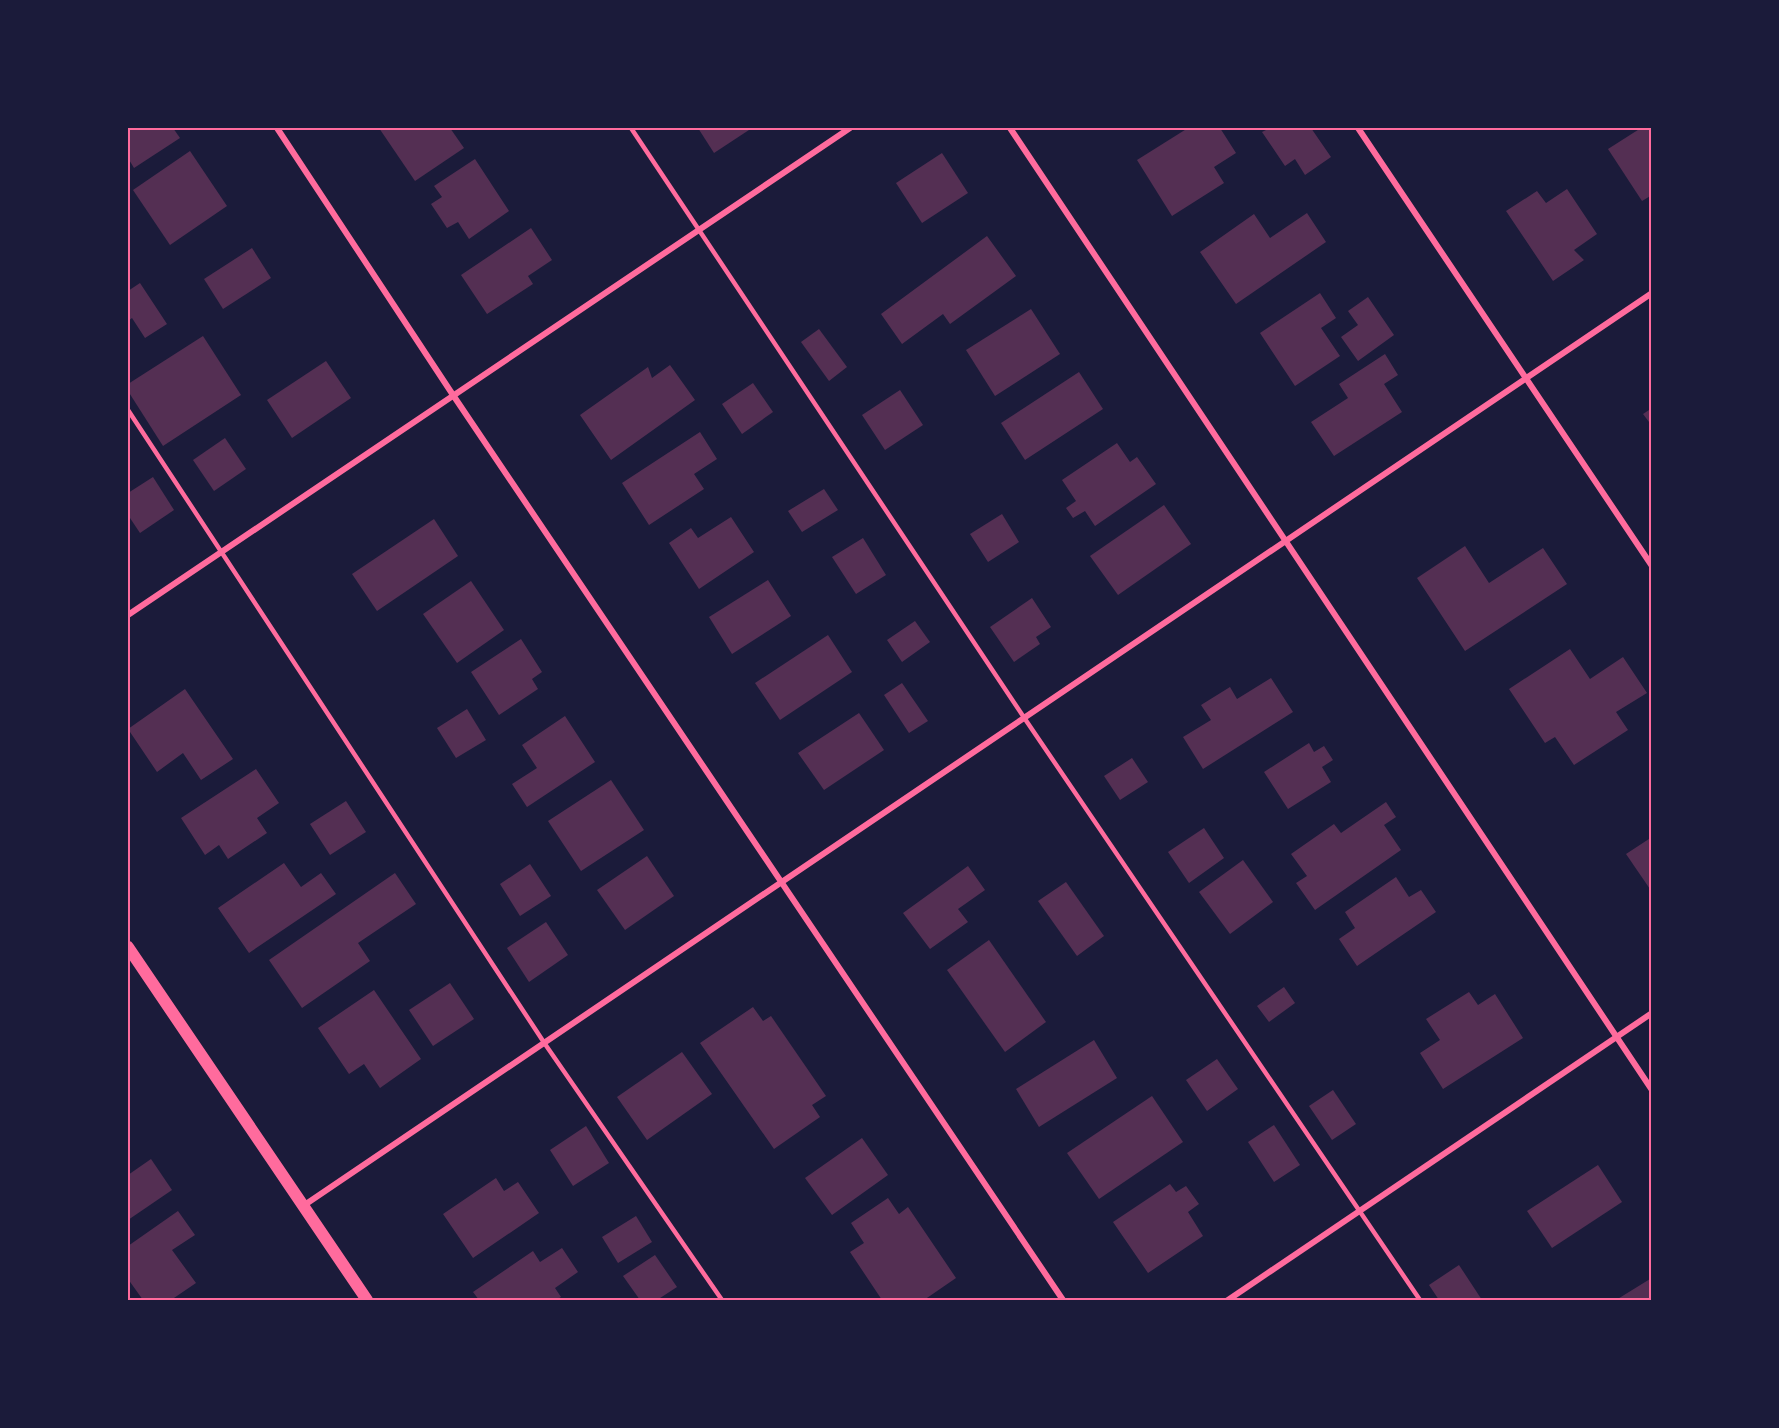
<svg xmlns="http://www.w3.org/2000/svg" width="1779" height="1428" viewBox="0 0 1779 1428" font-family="Arial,sans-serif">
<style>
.building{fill:#542f53}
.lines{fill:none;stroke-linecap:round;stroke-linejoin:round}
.service{stroke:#ff6b9d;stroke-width:4.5}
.minor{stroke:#ff6b9d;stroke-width:6}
.secondary{stroke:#ff6b9d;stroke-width:12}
.neatline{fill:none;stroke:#ff6b9d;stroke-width:2}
</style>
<rect width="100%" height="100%" fill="#1b1b3a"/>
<g class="building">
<polygon points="128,128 173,128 180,138 134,168 128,158"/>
<polygon points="379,128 450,128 464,148 415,181"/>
<polygon points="698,128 752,128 714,153"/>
<polygon points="1188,128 1220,128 1236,153 1214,167 1224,183 1172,216 1137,160"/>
<polygon points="1270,128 1311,128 1331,157 1305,175 1295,159 1285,166 1262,132"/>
<polygon points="1641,128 1652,128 1652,195 1642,201 1608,149"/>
<polygon points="190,151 227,206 170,245 133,190"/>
<polygon points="942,153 968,193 922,223 896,183"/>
<polygon points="475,159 509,211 469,239 458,222 447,228 431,204 442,197 434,186"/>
<polygon points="1567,189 1597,234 1574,250 1584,260 1553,281 1506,211 1537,191 1546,203"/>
<polygon points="1307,213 1326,242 1236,304 1200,252 1254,214 1270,238"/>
<polygon points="531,228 552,260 528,276 533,284 487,314 461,275"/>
<polygon points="987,236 1016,276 950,324 943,314 902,344 881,314"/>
<polygon points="252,248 271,278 223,309 204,279"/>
<polygon points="140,283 167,324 145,338 132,318 128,321 128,291"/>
<polygon points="1320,293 1336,318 1321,328 1340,356 1295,386 1260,333"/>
<polygon points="1368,297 1394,335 1358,361 1341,337 1358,325 1348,311"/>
<polygon points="1031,309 1060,354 995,396 966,350"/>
<polygon points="819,329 847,367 829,381 801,342"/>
<polygon points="203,336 241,395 163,446 128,391 128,384"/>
<polygon points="1385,354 1398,375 1384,384 1402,412 1334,456 1311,422 1348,398 1339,384"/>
<polygon points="326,361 351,398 292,438 267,400"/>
<polygon points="670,365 695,400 611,460 580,415 648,367 652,378"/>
<polygon points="1079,372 1103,409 1025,460 1001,423"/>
<polygon points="753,383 773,412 742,434 722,404"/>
<polygon points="900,390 923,425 885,450 862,415"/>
<polygon points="1652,408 1652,426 1643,414"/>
<polygon points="700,432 717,459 694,474 704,489 649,525 622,483"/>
<polygon points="225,438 246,469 214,491 193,460"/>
<polygon points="1117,443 1130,462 1137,457 1156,484 1095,526 1085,511 1073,518 1066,508 1076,501 1062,480"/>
<polygon points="153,477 174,510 140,533 128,515 128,493"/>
<polygon points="824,489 838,510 802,532 788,511"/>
<polygon points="1164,505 1191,544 1118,595 1090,556"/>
<polygon points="1002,514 1019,542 988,562 970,534"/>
<polygon points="731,517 754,552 699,589 669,543 691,528 698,538"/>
<polygon points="434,519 458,556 377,611 352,574"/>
<polygon points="863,538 886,575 856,594 832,557"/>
<polygon points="1465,546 1489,583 1543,548 1567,584 1465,651 1417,578"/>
<polygon points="768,580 791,616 732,654 709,617"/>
<polygon points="471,581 504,630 457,663 423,614"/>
<polygon points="1032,598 1051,627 1036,637 1040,644 1014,662 990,627"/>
<polygon points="915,621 930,642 902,662 887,640"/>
<polygon points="828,635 852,672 780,720 755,683"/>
<polygon points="521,639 542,672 532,679 538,689 499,715 471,672"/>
<polygon points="1570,649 1590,679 1623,657 1647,693 1616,712 1628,730 1574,765 1555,737 1545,743 1509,689"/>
<polygon points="1271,678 1293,712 1203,769 1183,737 1211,720 1201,705 1230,687 1237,699"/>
<polygon points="902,683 928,721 909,733 884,695"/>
<polygon points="185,689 233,759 201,780 183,753 157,772 128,729"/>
<polygon points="467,709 486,740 456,758 437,728"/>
<polygon points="859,713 884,750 824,790 798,753"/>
<polygon points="565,716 595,762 527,807 512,784 537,768 522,745"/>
<polygon points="1309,743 1314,752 1324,746 1333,760 1322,767 1331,782 1288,809 1264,772"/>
<polygon points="1132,758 1148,782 1120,800 1104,776"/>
<polygon points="256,769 279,803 257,818 267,833 228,859 219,845 205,855 181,818"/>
<polygon points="611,780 644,830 581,871 548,821"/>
<polygon points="346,801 366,832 330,855 310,824"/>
<polygon points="1386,802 1396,817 1384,825 1401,850 1315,910 1296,883 1307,876 1291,854 1334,824 1341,833"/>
<polygon points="1204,828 1224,858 1189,883 1168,852"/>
<polygon points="1652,837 1652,892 1626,854"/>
<polygon points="647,856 674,896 625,930 597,890"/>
<polygon points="1243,860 1273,902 1230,934 1199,892"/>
<polygon points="284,863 301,887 321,873 336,894 249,953 218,908"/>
<polygon points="530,864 551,896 520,916 500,884"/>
<polygon points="968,866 985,890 958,909 968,922 930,949 903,913"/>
<polygon points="395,873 416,904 358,943 370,961 302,1008 269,960"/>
<polygon points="1396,877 1409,897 1421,890 1436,912 1357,966 1339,939 1355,928 1345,912"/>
<polygon points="1066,882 1104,936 1077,956 1038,901"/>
<polygon points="546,922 568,955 529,982 507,948"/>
<polygon points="989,940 1046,1022 1005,1052 947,970"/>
<polygon points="450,983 474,1019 433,1046 409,1010"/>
<polygon points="1284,987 1295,1003 1269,1022 1257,1006"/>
<polygon points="374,990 421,1059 380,1088 364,1064 349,1074 318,1028"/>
<polygon points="1469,992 1478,1005 1495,994 1523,1038 1443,1089 1420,1053 1440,1040 1426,1019"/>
<polygon points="753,1007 763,1021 771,1016 826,1096 812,1105 820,1117 774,1149 700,1043"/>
<polygon points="1094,1040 1117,1078 1039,1127 1016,1089"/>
<polygon points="682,1052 712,1094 647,1140 617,1097"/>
<polygon points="1217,1059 1238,1089 1207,1111 1186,1080"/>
<polygon points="1333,1090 1356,1124 1332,1140 1309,1106"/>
<polygon points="1152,1096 1183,1142 1099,1199 1067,1153"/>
<polygon points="1274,1125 1300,1165 1274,1182 1248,1142"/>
<polygon points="586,1126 609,1163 573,1186 550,1150"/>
<polygon points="862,1138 888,1175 832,1215 805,1178"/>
<polygon points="151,1159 172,1190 128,1220 128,1175"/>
<polygon points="1598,1165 1622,1202 1552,1248 1527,1211"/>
<polygon points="496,1178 504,1191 518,1182 539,1213 473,1258 443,1214"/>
<polygon points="1170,1184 1176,1192 1186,1186 1199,1204 1188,1212 1203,1236 1148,1273 1113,1222"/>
<polygon points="888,1198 899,1214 908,1207 956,1278 924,1300 882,1300 850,1252 864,1243 851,1223"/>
<polygon points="178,1211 195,1235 172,1250 196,1283 171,1300 143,1300 128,1279 128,1246"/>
<polygon points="636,1216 652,1242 618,1263 602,1237"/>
<polygon points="562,1248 578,1272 555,1288 561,1297 556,1300 479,1300 473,1292 533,1251 540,1262"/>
<polygon points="655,1255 677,1287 657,1300 640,1300 623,1276"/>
<polygon points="1459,1265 1482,1300 1439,1300 1429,1285"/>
<polygon points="1650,1279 1652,1300 1616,1300"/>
</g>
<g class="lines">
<g class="service">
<polyline points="631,128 1025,719 1420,1300"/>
<polyline points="128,410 545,1044 722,1300"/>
</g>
<g class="minor">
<polyline points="277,128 453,395 1063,1300"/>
<polyline points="1010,128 1652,1090"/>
<polyline points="1358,128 1652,566"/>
<polyline points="128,615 850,128"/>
<polyline points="303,1206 1652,293"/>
<polyline points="1228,1300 1652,1013"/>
</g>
<polyline class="secondary" points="128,947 367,1300"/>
</g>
<rect width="1779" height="1428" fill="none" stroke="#1b1b3a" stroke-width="258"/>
<rect x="129" y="129" width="1521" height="1170" class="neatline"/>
</svg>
